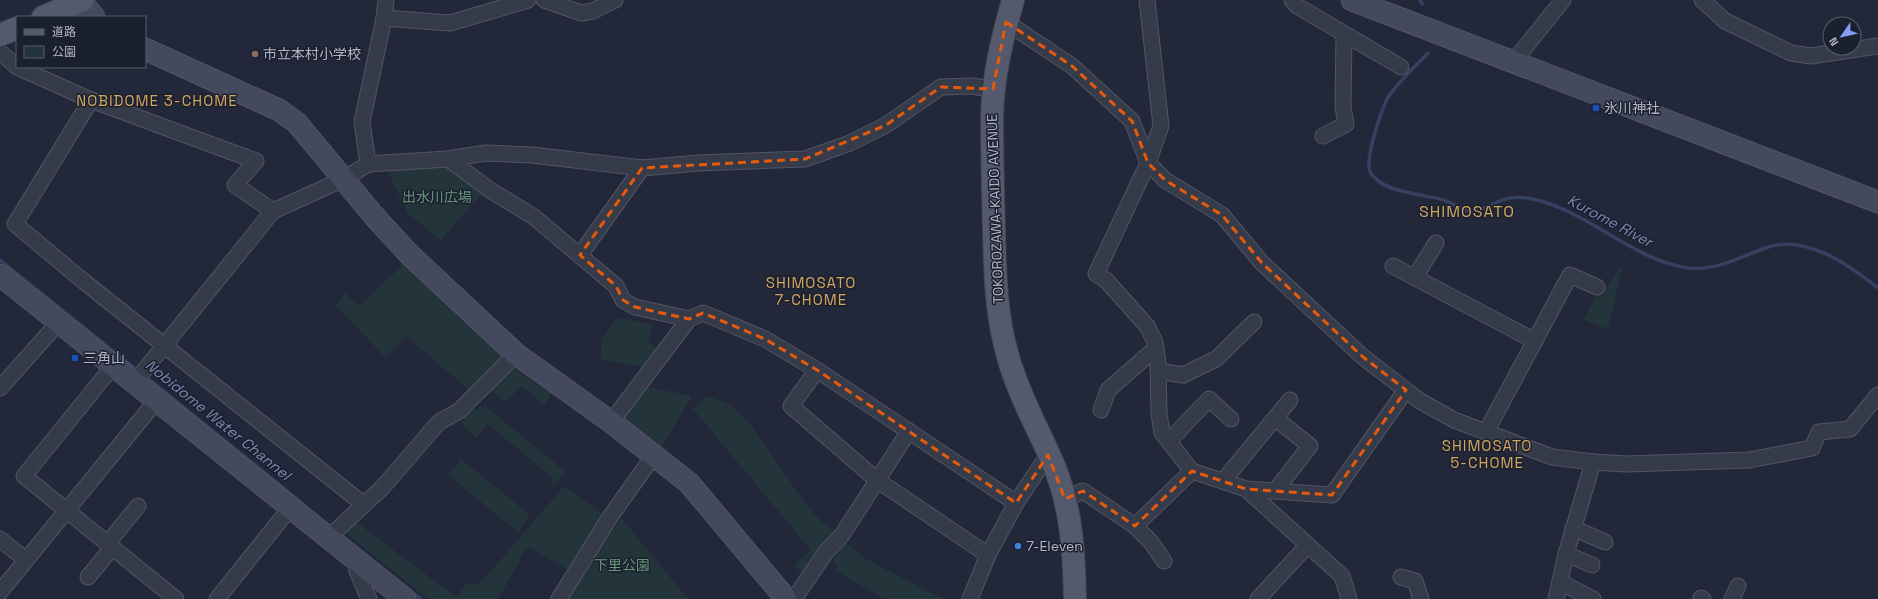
<svg xmlns="http://www.w3.org/2000/svg" width="1878" height="599" viewBox="0 0 1878 599" font-family="'Space Grotesk','Noto Sans JP',sans-serif">
<style>
.green{fill:#24343b}
.lines{fill:none;stroke-linecap:round;stroke-linejoin:round}
.stream{stroke:#364161;stroke-width:3.5}
.street-casing{stroke:#515565;stroke-width:17}
.secondary-casing{stroke:#515565;stroke-width:23}
.primary-casing{stroke:#3f4453;stroke-width:24}
.street{stroke:#363b4a;stroke-width:15}
.secondary{stroke:#44495d;stroke-width:21}
.primary{stroke:#54596b;stroke-width:22}
.marked{fill:none;stroke:#e8590c;stroke-width:3;stroke-dasharray:8 5;stroke-linejoin:round}
.education-dot{fill:#8d6e63;stroke:#1b202f;stroke-width:1.5}
.transit-dot{fill:#1a4fb4;stroke:#1b202f;stroke-width:1.5}
.shop-dot{fill:#3f7fe0;stroke:#1b202f;stroke-width:1.5}
.labels{text-anchor:middle;stroke-width:3;stroke-linejoin:round;paint-order:stroke}
.poi-label{font-size:14px;fill:#b1b5c6;stroke:#1b202f;text-anchor:start}
.park-label{font-size:14px;fill:#68977b;stroke:#1b202f}
.street-label{font-size:14px;fill:#b1b5c6;stroke:#1b202f}
.neighbourhood-label{font-size:15px;letter-spacing:1px;fill:#d3a65f;stroke:#1b202f}
.water-label{font-size:15px;font-style:italic;fill:#7986ae;stroke:#1b202f}
.quarter-label{font-size:16px;letter-spacing:1px;fill:#d3a65f;stroke:#1b202f}
</style>
<rect width="100%" height="100%" fill="#22283a"/>
<g class="green">
<polygon points="385,165 448,165 483,192 441,240 408,214"/>
<polygon points="405,263 452,310 503,356 470,391 406,336 386,358 336,306 345,293 359,306"/>
<polygon points="1623,263 1608,329 1584,320 1595,297 1600,298"/>
<polygon points="617,318 652,324 649,343 657,349 643,367 601,359 601,340"/>
<polygon points="511,369 516,369 551,394 544,405 522,386 505,402 490,390"/>
<polygon points="642,386 692,396 660,450 625,424 623,416"/>
<polygon points="708,396 729,404 748,421 806,504 816,516 836,534 804,575 794,565 811,550 693,409"/>
<path d="M485,406L566,472L554,486L550,483L554,479L488,424L476,438L462,425C464,414 475,407 485,406Z"/>
<polygon points="461,459 530,515 518,532 448,475"/>
<polygon points="564,486 603,514 567,569 528,547 520,557 521,559 498,599 428,599 344,532 355,521 456,597 467,583 477,585 486,577"/>
<polygon points="621,518 688,599 566,599 599,548"/>
<polygon points="844,541 866,559 943,599 884,599 835,570 838,565 833,560"/>
</g>
<g class="lines">
<g class="stream">
<polyline points="1420,0 1422,4"/>
<path d="M1428,53C1418,63 1393,88 1387,99C1380,114 1368,151 1369,166C1369,171 1371,175 1375,178C1386,191 1423,195 1440,199C1450,201 1464,211 1472,212C1476,212 1481,209 1485,208C1500,200 1511,195 1528,198C1586,208 1632,261 1689,268C1716,271 1741,257 1765,248C1805,233 1849,265 1878,288"/>
<polyline points="0,260 138,371"/>
<polyline points="145,376 303,504"/>
<polyline points="409,590 421,599"/>
</g>
<defs>
<g id="street">
<polyline points="544,0 581,13 593,11 615,0"/>
<polyline points="1147,0 1161,126 1148,163 1096,274 1106,280 1139,317 1147,326 1155,342 1158,363 1159,413 1162,433 1192,471 1246,489 1332,495 1406,390"/>
<polyline points="1292,0 1297,6 1401,67"/>
<polyline points="1702,0 1725,21 1791,53 1811,56 1878,46"/>
<polyline points="384,18 450,23 528,0"/>
<polyline points="1006,22 1072,66 1132,121 1148,163 1165,180 1222,215 1262,263 1363,357 1420,401 1454,420 1552,457 1593,462 1626,464 1749,460 1812,448 1819,432 1850,429 1878,395"/>
<polyline points="0,52 17,67"/>
<polyline points="1514,61 1563,0"/>
<polyline points="17,67 91,100 256,161 235,185 273,211"/>
<polyline points="91,100 15,224 82,280 363,504"/>
<polyline points="1323,136 1346,124 1343,107 1344,34"/>
<polyline points="448,159 490,190 534,217 616,286 623,300 635,307 689,319"/>
<polyline points="368,164 448,159 486,153 532,155 642,168 698,163 805,159 850,143 886,125 941,87 971,86 993,89"/>
<polyline points="580,255 642,168"/>
<polyline points="1393,266 1535,341"/>
<polyline points="1415,277 1436,243"/>
<polyline points="113,366 24,476 176,599"/>
<polyline points="817,370 791,406 877,480 988,555"/>
<polyline points="1158,371 1183,375 1216,359 1254,322"/>
<polyline points="134,383 273,211 344,179 368,164 362,122 384,18 386,0"/>
<polyline points="0,388 59,322"/>
<polyline points="1101,410 1108,390 1156,348"/>
<polyline points="611,422 689,319 703,313 765,339 817,370 1016,503"/>
<polyline points="1486,432 1570,275 1597,287"/>
<polyline points="1169,441 1209,399 1231,419"/>
<polyline points="1223,481 1290,400"/>
<polyline points="1246,489 1342,576 1349,599"/>
<polyline points="1275,491 1310,446 1275,418"/>
<polyline points="1065,499 1083,491 1135,526 1151,542 1164,561"/>
<polyline points="1135,526 1192,471"/>
<polyline points="1573,528 1605,542"/>
<polyline points="328,538 382,488 439,422 459,411 516,354"/>
<polyline points="0,539 26,560"/>
<polyline points="107,544 138,506"/>
<polyline points="1566,554 1592,565"/>
<polyline points="356,559 357,571 369,599"/>
<polyline points="88,577 112,548"/>
<polyline points="1401,577 1415,581 1421,599"/>
<polyline points="1560,582 1593,599"/>
<polyline points="0,592 156,401"/>
<polyline points="1701,598 1703,599"/>
<polyline points="217,599 290,508"/>
<polyline points="559,599 610,517 654,455"/>
<polyline points="794,599 826,552 842,535 909,431"/>
<polyline points="970,599 988,555 1016,503 1048,455"/>
<polyline points="1258,599 1307,546"/>
<polyline points="1556,599 1566,554 1593,462"/>
<polyline points="1732,599 1738,586"/>
</g>
<g id="secondary">
<polyline points="1352,0 1878,202"/>
<polyline points="81,1 94,17"/>
<polyline points="145,49 279,110 297,123 374,216 409,254 516,354 611,422 689,483 786,599"/>
<polyline points="0,275 405,599"/>
</g>
<g id="primary">
<path d="M1013,0C1002,39 993,76 992,116C992,155 993,193 994,231C995,275 996,318 1009,360C1020,398 1040,432 1055,468C1072,511 1074,554 1075,599"/>
<polyline points="43,17 83,0"/>
<polyline points="0,35 17,28"/>
</g>
</defs>
<use href="#street" class="street-casing"/>
<use href="#secondary" class="secondary-casing"/>
<use href="#primary" class="primary-casing"/>
<use href="#street" class="street"/>
<use href="#secondary" class="secondary"/>
<use href="#primary" class="primary"/>
</g>
<path class="marked" d="M1006,22L1072,66L1132,121L1148,163L1165,180L1222,215L1262,263L1363,357L1406,390L1332,495L1246,489L1192,471L1135,526L1083,491L1065,499L1048,455L1016,503L817,370L765,339L703,313L689,319L635,307L623,300L616,286L580,255L642,168L805,159L886,125L941,87L993,89Z"/>
<circle class="education-dot" cx="255" cy="54" r="4"/>
<g class="transit-dot">
<rect x="1592" y="104" width="8" height="8" rx="2"/>
<rect x="71" y="354" width="8" height="8" rx="2"/>
</g>
<circle class="shop-dot" cx="1018" cy="546" r="4"/>
<g class="labels">
<g class="poi-label">
<text x="263" y="59">市立本村小学校</text>
<text x="1604" y="113">氷川神社</text>
<text x="83" y="363">三角山</text>
<text x="1026" y="551">7-Eleven</text>
</g>
<g class="park-label">
<text x="437" y="202">出水川広場</text>
<text x="622" y="570">下里公園</text>
</g>
<g class="street-label">
<text transform="translate(995 209) rotate(-92)" y="5">TOKOROZAWA-KAIDO AVENUE</text>
</g>
<g class="neighbourhood-label">
<text x="157" y="106">NOBIDOME 3-CHOME</text>
<text x="811" y="288">SHIMOSATO<tspan x="811" dy="17">7-CHOME</tspan></text>
<text x="1487" y="451">SHIMOSATO<tspan x="1487" dy="17">5-CHOME</tspan></text>
</g>
<g class="water-label">
<text transform="translate(1610 221) rotate(28)" y="5">Kurome River</text>
<text transform="translate(218 420) rotate(39)" y="5">Nobidome Water Channel</text>
</g>
<g class="quarter-label">
<text x="1467" y="217">SHIMOSATO</text>
</g>
</g>
<rect x="16" y="16" width="130" height="52" fill="#1b202f" stroke="#575c6b"/>
<rect x="24" y="29" width="20" height="6" fill="#54596b" stroke="#575c6b"/>
<text x="52" y="36" font-size="12" fill="#b1b5c6">道路</text>
<rect x="24" y="46" width="20" height="12" fill="#24343b" stroke="#575c6b"/>
<text x="52" y="56" font-size="12" fill="#b1b5c6">公園</text>
<g transform="translate(1842 36) rotate(236)"><circle r="19" fill="#1b202f" stroke="#575c6b"/>
<path d="M0-3L7 15L0 10L-7 15Z" fill="#859df7"/>
<text y="-6" font-size="11" font-weight="bold" text-anchor="middle" fill="#b1b5c6">N</text>
</g>
</svg>
